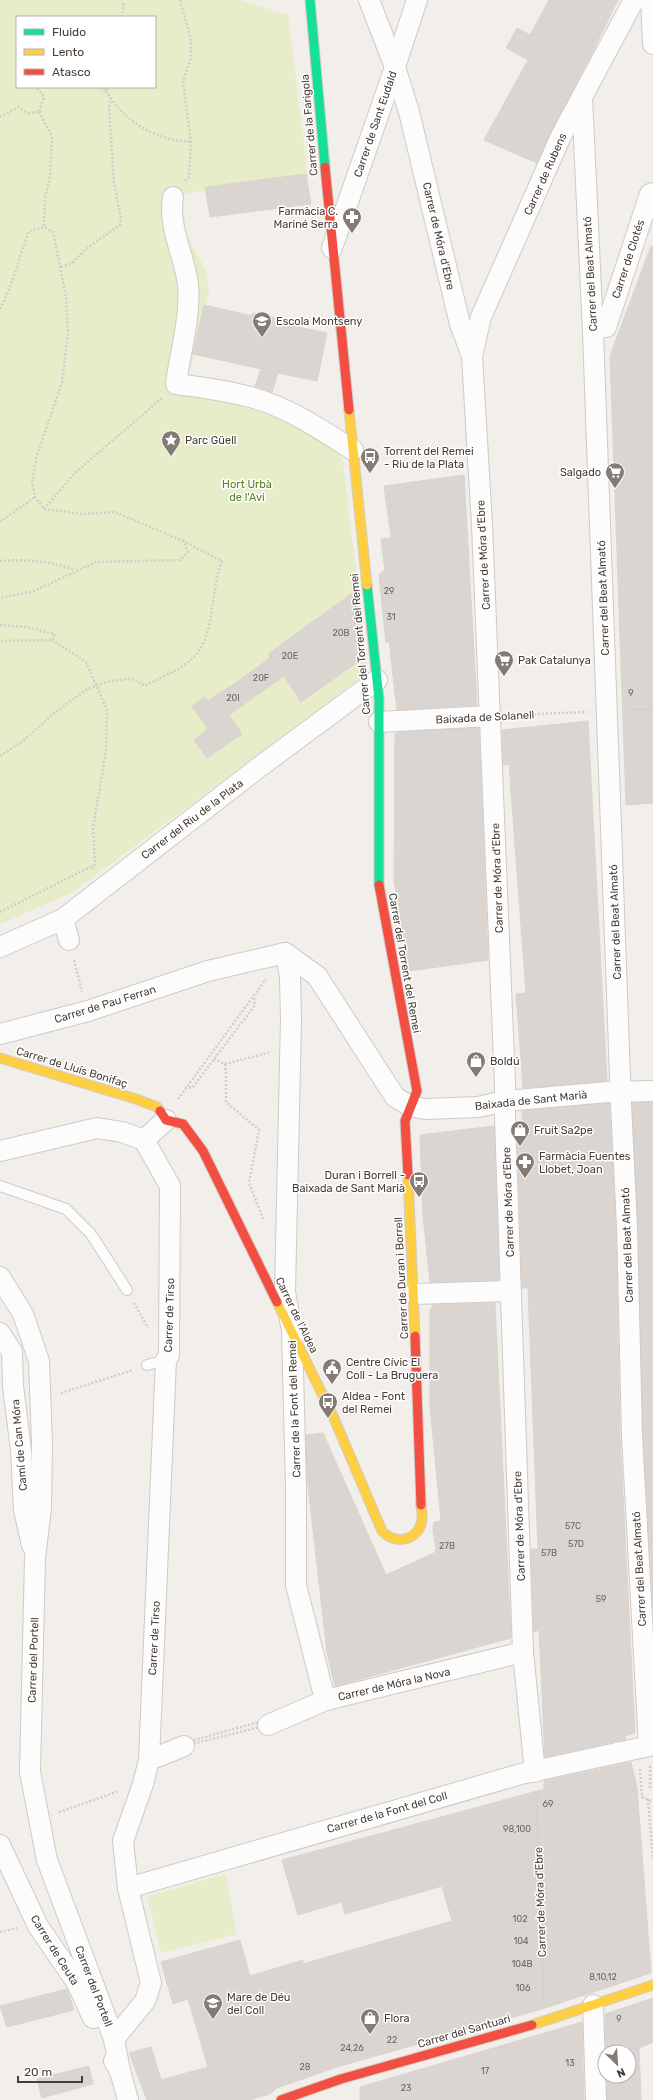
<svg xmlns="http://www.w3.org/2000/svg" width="653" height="2100" viewBox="0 0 653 2100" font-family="Rubik,sans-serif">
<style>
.green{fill:#e7edc8;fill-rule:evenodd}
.building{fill:#dad5d1;stroke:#dad4d0}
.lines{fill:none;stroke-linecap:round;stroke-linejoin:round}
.lane-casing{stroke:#cecac6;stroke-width:12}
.street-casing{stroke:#cecac6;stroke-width:22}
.fast-casing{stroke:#d3cbc2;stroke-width:11}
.slow-casing{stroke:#d3cbc2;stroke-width:11}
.jam-casing{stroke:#d3cbc2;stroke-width:11}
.path{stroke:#d2cdca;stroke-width:2.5;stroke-dasharray:2 2;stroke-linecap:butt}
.lane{stroke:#fdfcfc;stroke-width:10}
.street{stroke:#fdfcfc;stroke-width:20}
.fast{stroke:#16e098;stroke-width:9}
.slow{stroke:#ffcf43;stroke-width:9}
.jam{stroke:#f24e42;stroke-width:9}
.labels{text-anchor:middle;stroke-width:3;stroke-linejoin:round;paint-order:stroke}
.number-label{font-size:9px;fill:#6f645e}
.street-label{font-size:11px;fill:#493d35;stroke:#fff}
.poi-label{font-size:11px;fill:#493d35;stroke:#fff;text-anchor:start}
.park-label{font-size:11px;fill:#5b8023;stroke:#fff}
</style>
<rect width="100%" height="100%" fill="#f2eeea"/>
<g class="green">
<path d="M0,0H240L288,15L308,177L181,194L187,235L205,269L209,292L189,376V390L294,423L339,453L343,462L368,672L72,893L0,924ZM17,17H155V87H17Z"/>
<polygon points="226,1874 237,1934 161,1953 147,1896"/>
</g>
<g class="building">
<polygon points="549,0 618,0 590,57 551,131 537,163 484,140 528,60 506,48 517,28 530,35"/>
<polygon points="306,174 311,204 210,217 205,187"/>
<polygon points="651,246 653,247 653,803 626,805 610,356"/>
<polygon points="204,305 252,316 253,313 281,319 280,323 327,333 317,381 278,373 272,392 255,386 261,369 193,354"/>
<polygon points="464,475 477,705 397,710 389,641 386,643 379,575 385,570 381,539 391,538 384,486"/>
<polygon points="355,591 362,659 301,702 284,676 229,715 242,734 207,758 194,740 208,729 192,706 205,697 208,701 237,682 270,658 268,654"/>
<polygon points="588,721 607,1081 523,1088 516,994 526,993 509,764 503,765 502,730"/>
<polygon points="479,728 488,960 409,971 394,881 395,734 399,732"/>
<polygon points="653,1102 653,1608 643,1435 638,1227 632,1103"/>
<polygon points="609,1103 616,1227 620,1435 635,1733 625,1736 626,1739 545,1757 539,1630 534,1632 531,1549 538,1549 528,1288 522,1288 517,1123 522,1123 522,1111"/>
<polygon points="494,1126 499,1280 430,1282 423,1216 420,1135"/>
<polygon points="495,1303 511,1638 335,1686 327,1653 307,1477 306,1435 323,1433 386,1575 436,1552 433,1528 434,1522 441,1521 430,1407 430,1309 432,1309 432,1305"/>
<polygon points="631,1762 637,1787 651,1973 542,2009 337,2067 277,2088 270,2094 250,2100 147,2100 129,2053 151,2047 161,2080 208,2067 188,1999 173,2004 161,1962 240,1940 250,1976 303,1960 303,1964 452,1921 442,1886 345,1914 342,1902 298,1915 282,1860 541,1790 544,1789 544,1781"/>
<polygon points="67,1989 74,2010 7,2027 0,2006"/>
<polygon points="653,1998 653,2042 639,2048 641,2100 607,2100 607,2076 629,2076 629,2052 606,2052 605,2014"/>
<polygon points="582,2022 584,2100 360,2100 360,2087"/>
<polygon points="89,2066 93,2084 42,2098 37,2079"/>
</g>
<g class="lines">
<defs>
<g id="lane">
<polyline points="0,1186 66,1209 91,1234 127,1290"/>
<polyline points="147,1365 166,1360"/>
</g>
<g id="street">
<polyline points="369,0 395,67 409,112 460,324 472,356 482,525 505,1085 505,1118 523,1652 535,1772"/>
<polyline points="651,0 653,44"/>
<path d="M173,197C168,228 184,254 188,284C191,317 180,352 176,384C200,387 223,390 246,396C285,405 320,429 353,450"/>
<polyline points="332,248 395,67 417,0"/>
<polyline points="606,327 650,194 653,193"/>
<polyline points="472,356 481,317 561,136 634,0"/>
<polyline points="379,722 490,716"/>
<polyline points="63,919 69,940"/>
<polyline points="0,947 63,919 258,768 377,680"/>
<polyline points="285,953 290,976 291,1019 285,1292 292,1331 296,1487 296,1585 322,1688 326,1700"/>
<polyline points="0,1034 88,1011 208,971 285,953 317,976 395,1097 410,1106 425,1109 478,1107 505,1101 608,1092 653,1091"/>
<polyline points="0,1151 97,1128 122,1132 144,1140"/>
<polyline points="0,1277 23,1314 39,1361 42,1443 41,1508 35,1558 30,1772 47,1860 114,2039 120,2071"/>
<polyline points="414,1294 511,1291"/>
<polyline points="0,1333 12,1352 13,1386 21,1450 24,1510 32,1545"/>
<polyline points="268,1725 326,1700 523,1652"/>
<polyline points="157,1757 184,1746"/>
<polyline points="0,1845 38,1926 77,1983 93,2018"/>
<polyline points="128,1888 521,1774 649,1746 632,1435 627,1227 621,1104 593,332 582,97"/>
<polyline points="593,2005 596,2100"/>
<polyline points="114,2039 145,2001 151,1983 128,1888 123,1841 143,1784 149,1760 166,1360 169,1355 170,1186 144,1140 166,1120"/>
<polyline points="114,2061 120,2071 128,2100"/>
</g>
<g id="fast">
<polyline points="310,0 325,167"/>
<polyline points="367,585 379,699 379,885"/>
</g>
<g id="slow">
<polyline points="349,410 367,585"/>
<polyline points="0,1058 136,1099 157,1107 160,1111"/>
<polyline points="408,1175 415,1336"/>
<path d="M277,1302L333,1416L382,1531C394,1544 415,1542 421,1524C423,1518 422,1511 421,1505"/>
<polyline points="532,2025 653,1985"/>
</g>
<g id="jam">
<polyline points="325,167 349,410"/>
<polyline points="379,885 417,1091 405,1121 408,1175"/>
<polyline points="160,1111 166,1120 183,1124 203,1151 277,1302"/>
<polyline points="415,1336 421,1505"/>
<polyline points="281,2100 341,2079 532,2025"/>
</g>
</defs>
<use href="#lane" class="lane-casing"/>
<use href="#street" class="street-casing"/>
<use href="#fast" class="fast-casing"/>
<use href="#slow" class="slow-casing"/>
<use href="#jam" class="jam-casing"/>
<g class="path">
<polyline points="180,0 191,40 191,58 183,82 191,142 189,177 185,181"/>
<polyline points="122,17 124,1"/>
<polyline points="96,87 106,91 110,87"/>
<path d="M106,91C124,122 156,140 191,142"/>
<polyline points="39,112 52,136 50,176 45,198 44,227"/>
<polyline points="0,117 18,107 28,113 39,112 44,97 36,87"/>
<polyline points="61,267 72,263 86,249 120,225 121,219 114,183 109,107 111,98"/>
<path d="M0,309C13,285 19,257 29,231L44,227L53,232L66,297L68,334L62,382L37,456L32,482L35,497L44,509L83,514L115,512L183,541L188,552L180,560L96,562L34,591L0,598"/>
<polyline points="44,509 76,472 162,398"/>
<polyline points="0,522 35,497"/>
<path d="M0,561C26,559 50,561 74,570"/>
<polyline points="0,625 26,627 55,634 52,640 0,641"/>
<polyline points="52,640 86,662 107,710 106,751 93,828 95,864 92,869"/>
<polyline points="628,710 653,709"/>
<polyline points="510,715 587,712"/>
<path d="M0,756L23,741L53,714L86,690L106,682L126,679H134L145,686C159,678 178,671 191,660C217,636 209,593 222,561L183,541"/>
<polyline points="0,912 94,865"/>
<polyline points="74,960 82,992"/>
<polyline points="214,1059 225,1064 271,1052"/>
<polyline points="225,1064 226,1074 226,1102 259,1130 249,1183 264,1221"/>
<polyline points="185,1088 193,1087 255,1005 254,997"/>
<polyline points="178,1099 266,979"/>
<polyline points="134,1303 148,1328"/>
<polyline points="61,1393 133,1370"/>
<polygon points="266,1720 268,1725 184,1746 187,1742"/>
<polyline points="650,1766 650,1788"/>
<polyline points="640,1769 642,1797 653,1802"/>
<polyline points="536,1793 544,1999"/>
<polyline points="648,1799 653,1860"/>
<polyline points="59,1812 119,1791"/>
<polyline points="0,1932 17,1928"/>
</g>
<use href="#lane" class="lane"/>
<use href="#street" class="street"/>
<use href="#fast" class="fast"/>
<use href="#slow" class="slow"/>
<use href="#jam" class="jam"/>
</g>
<defs>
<symbol id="pharmacy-pin" viewBox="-11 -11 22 30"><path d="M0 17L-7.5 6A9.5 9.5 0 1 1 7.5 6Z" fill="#847b74" stroke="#fff"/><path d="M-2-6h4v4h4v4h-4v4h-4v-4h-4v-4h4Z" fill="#fff"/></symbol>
<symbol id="school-pin" viewBox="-11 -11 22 30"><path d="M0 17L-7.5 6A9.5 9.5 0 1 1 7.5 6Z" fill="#847b74" stroke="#fff"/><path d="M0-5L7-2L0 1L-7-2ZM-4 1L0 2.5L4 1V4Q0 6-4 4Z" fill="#fff"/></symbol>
<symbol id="sight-pin" viewBox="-11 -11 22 30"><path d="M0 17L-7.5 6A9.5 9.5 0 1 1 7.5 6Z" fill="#847b74" stroke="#fff"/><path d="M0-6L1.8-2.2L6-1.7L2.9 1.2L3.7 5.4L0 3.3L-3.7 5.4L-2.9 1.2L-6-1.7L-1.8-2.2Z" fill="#fff"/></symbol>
<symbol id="bus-pin" viewBox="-11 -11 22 30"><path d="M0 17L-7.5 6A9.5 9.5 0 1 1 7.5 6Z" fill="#847b74" stroke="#fff"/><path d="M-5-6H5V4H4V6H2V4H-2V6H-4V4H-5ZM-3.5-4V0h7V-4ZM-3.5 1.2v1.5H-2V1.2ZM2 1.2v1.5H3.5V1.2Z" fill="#fff"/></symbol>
<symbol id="supermarket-pin" viewBox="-11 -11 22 30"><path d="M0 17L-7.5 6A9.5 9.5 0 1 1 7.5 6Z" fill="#847b74" stroke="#fff"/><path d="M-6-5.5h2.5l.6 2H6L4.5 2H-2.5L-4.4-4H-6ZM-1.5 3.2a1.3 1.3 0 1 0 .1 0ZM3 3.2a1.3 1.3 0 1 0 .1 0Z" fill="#fff"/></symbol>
<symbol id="shop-pin" viewBox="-11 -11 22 30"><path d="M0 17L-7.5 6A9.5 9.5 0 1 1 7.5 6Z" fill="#847b74" stroke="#fff"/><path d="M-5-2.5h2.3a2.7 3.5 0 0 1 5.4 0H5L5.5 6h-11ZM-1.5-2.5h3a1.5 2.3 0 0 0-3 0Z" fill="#fff"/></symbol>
<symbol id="civic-pin" viewBox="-11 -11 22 30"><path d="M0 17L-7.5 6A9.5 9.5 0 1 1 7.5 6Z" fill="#847b74" stroke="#fff"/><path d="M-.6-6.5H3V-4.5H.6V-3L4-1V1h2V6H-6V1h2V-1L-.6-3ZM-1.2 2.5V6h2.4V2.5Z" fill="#fff"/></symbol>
</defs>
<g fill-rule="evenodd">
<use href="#pharmacy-pin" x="341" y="206" width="22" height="30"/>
<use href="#school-pin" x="251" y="310" width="22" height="30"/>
<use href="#sight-pin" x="160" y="429" width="22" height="30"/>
<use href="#bus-pin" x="359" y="446" width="22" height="30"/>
<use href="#supermarket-pin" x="604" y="461" width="22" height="30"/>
<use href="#supermarket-pin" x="493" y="649" width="22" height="30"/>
<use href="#shop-pin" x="465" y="1050" width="22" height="30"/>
<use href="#shop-pin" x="509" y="1119" width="22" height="30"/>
<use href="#pharmacy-pin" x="514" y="1151" width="22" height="30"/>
<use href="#bus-pin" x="408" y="1170" width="22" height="30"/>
<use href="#civic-pin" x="321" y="1357" width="22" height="30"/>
<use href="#bus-pin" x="317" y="1391" width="22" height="30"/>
<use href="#school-pin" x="202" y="1992" width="22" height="30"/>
<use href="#shop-pin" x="359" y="2007" width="22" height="30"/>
</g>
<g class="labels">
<g class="number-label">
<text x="389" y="594">29</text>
<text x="391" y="620">31</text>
<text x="341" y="636">20B</text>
<text x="290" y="659">20E</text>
<text x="261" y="681">20F</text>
<text x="631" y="696">9</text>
<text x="233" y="701">20I</text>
<text x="573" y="1529">57C</text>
<text x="576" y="1547">57D</text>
<text x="447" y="1549">27B</text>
<text x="549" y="1556">57B</text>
<text x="601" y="1602">59</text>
<text x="548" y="1807">69</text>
<text x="517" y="1832">98,100</text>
<text x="520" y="1922">102</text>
<text x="521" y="1944">104</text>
<text x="522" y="1967">104B</text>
<text x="603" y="1980">8,10,12</text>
<text x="523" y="1991">106</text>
<text x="619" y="2022">9</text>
<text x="392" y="2043">22</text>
<text x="352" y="2051">24,26</text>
<text x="570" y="2066">13</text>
<text x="305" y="2070">28</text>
<text x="485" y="2074">17</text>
<text x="406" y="2091">23</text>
</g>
<g class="street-label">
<text transform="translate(375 124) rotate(-71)" y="4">Carrer de Sant Eudald</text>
<text transform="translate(309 125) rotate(-95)" y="4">Carrer de la Farigola</text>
<text transform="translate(545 174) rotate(-66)" y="4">Carrer de Rubens</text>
<text transform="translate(439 236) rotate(77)" y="4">Carrer de Móra d'Ebre</text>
<text transform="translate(628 259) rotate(-72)" y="4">Carrer de Clotés</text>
<text transform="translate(590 274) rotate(-93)" y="4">Carrer del Beat Almató</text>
<text transform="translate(483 555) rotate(-93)" y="4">Carrer de Móra d'Ebre</text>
<text transform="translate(603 598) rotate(-92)" y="4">Carrer del Beat Almató</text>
<text transform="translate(360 644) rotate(-95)" y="4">Carrer del Torrent del Remei</text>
<text transform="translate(485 717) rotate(-3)" y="4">Baixada de Solanell</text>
<text transform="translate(192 819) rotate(-37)" y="4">Carrer del Riu de la Plata</text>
<text transform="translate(497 878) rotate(-92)" y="4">Carrer de Móra d'Ebre</text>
<text transform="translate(615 922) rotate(-92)" y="4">Carrer del Beat Almató</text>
<text transform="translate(405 963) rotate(80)" y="4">Carrer del Torrent del Remei</text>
<text transform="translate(105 1004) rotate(-17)" y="4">Carrer de Pau Ferran</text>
<text transform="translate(72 1067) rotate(17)" y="4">Carrer de Lluís Bonifaç</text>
<text transform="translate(531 1100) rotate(-6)" y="4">Baixada de Sant Marià</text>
<text transform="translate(508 1202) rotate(-92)" y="4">Carrer de Móra d'Ebre</text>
<text transform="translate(627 1245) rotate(-92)" y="4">Carrer del Beat Almató</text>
<text transform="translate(401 1278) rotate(-93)" y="4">Carrer de Duran i Borrell</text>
<text transform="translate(169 1315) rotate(-88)" y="4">Carrer de Tirso</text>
<text transform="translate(297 1315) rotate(64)" y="4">Carrer de l'Aldea</text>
<text transform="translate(294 1409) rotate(-92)" y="4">Carrer de la Font del Remei</text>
<text transform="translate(19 1445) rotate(-95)" y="4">Camí de Can Móra</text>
<text transform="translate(519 1526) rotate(-92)" y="4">Carrer de Móra d'Ebre</text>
<text transform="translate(639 1569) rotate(-93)" y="4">Carrer del Beat Almató</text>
<text transform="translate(154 1638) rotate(-87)" y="4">Carrer de Tirso</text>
<text transform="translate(33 1660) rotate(-88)" y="4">Carrer del Portell</text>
<text transform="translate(394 1684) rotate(-13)" y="4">Carrer de Móra la Nova</text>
<text transform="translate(387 1812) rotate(-16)" y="4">Carrer de la Font del Coll</text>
<text transform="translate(540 1902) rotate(-92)" y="4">Carrer de Móra d'Ebre</text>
<text transform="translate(55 1950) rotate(58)" y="4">Carrer de Ceuta</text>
<text transform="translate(94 1986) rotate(69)" y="4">Carrer del Portell</text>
<text transform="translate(464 2031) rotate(-16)" y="4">Carrer del Santuari</text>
</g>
<g class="poi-label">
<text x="338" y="215" text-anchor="end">Farmàcia C.<tspan x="338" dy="13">Mariné Serra</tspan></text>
<text x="276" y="325">Escola Montseny</text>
<text x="185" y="444">Parc Güell</text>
<text x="384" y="455">Torrent del Remei<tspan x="384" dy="13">- Riu de la Plata</tspan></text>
<text x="601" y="476" text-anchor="end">Salgado</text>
<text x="518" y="664">Pak Catalunya</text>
<text x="490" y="1065">Boldú</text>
<text x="534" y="1134">Fruit Sa2pe</text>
<text x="539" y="1160">Farmàcia Fuentes<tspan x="539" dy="13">Llobet, Joan</tspan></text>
<text x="405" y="1179" text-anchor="end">Duran i Borrell -<tspan x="405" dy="13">Baixada de Sant Marià</tspan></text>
<text x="346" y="1366">Centre Cívic El<tspan x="346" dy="13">Coll - La Bruguera</tspan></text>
<text x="342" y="1400">Aldea - Font<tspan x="342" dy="13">del Remei</tspan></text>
<text x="227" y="2001">Mare de Déu<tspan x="227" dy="13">del Coll</tspan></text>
<text x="384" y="2022">Flora</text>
</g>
<g class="park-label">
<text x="247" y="488">Hort Urbà<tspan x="247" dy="13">de l'Avi</tspan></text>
</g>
</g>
<rect x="16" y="16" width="140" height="72" fill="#ffffff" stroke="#b6b1ae"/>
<rect x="24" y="29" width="20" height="6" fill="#16e098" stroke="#b6b1ae"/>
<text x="52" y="36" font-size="12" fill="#493d35">Fluido</text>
<rect x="24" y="49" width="20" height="6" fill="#ffcf43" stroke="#b6b1ae"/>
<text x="52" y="56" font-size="12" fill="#493d35">Lento</text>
<rect x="24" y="69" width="20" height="6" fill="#f24e42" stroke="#b6b1ae"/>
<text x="52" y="76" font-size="12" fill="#493d35">Atasco</text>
<g transform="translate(617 2064) rotate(155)"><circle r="19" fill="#ffffff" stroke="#b6b1ae"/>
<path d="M0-3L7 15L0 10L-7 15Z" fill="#847b74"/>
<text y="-6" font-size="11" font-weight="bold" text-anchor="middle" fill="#493d35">N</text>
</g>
<path d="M18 2076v6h64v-6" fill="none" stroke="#493d35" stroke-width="2"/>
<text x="24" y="2076" font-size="12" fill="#493d35" stroke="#ffffff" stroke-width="3" paint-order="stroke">20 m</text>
</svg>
